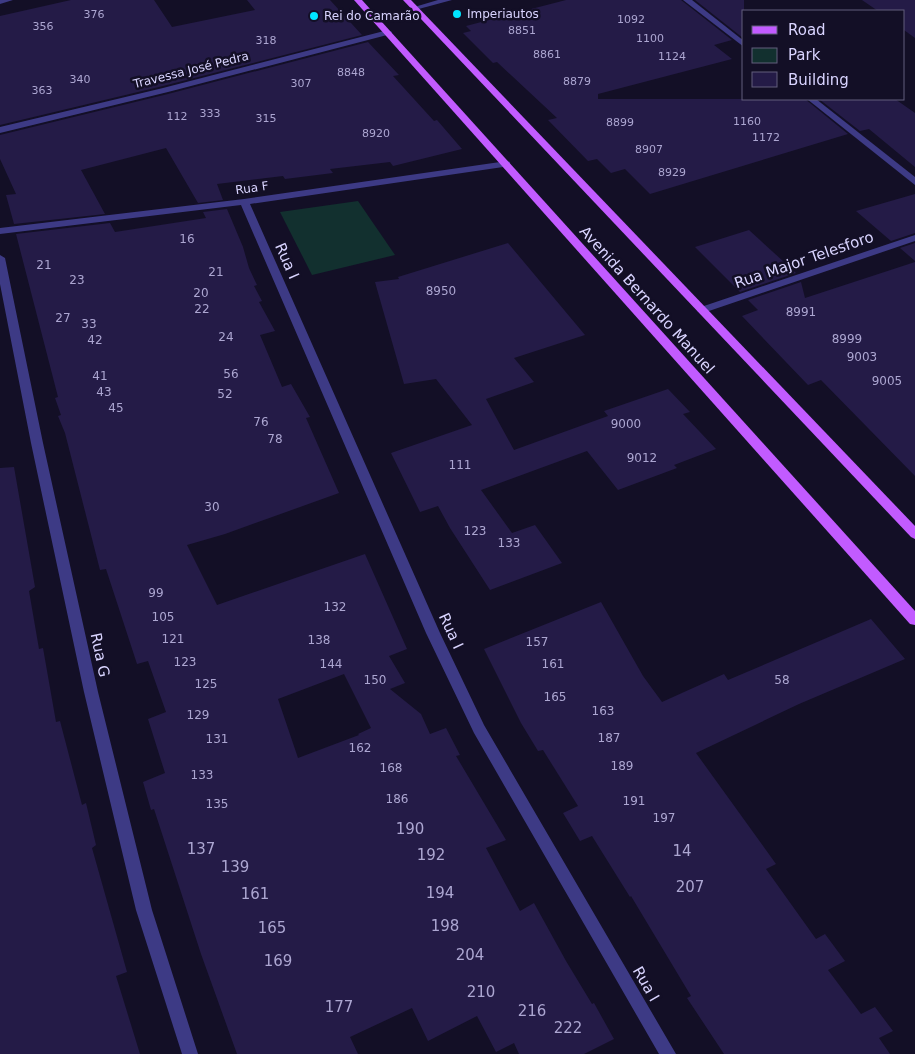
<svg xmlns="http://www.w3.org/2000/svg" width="915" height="1054" viewBox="0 0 915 1054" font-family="'DejaVu Sans',sans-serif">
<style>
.green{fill:#12302f}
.building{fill:#241b47;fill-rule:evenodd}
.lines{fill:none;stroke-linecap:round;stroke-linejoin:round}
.minor{fill:#3d3a85;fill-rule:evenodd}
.tertiary{fill:#3d3a85;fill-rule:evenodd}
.primary{fill:#c25bff;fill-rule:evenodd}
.poi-dot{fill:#00e5ff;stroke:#130f26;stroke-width:2}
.labels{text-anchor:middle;stroke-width:5;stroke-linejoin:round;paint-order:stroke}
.far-number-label{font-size:11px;fill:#aca6d1}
.far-poi-label{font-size:12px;fill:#d9d4ff;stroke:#130f26;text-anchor:start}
.far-street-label{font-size:12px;fill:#d9d4ff;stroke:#130f26}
.number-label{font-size:12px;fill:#aca6d1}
.street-label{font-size:15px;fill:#d9d4ff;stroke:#130f26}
.near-number-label{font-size:15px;fill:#aca6d1}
</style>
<rect width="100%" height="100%" fill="#130f26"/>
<polygon class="green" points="358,201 395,255 312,275 280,212"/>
<g class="building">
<polygon points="71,0 154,0 172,27 255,10 247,0 330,0 362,35 163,86 0,125 0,16"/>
<polygon points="566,0 681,0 732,40 714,45 732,59 598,94 598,99 805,99 848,134 650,194 625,169 611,173 597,159 588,161 548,120 557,118 497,62 493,63 463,33 471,31 466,26"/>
<polygon points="695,0 744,0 744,38 743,38"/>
<polygon points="862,0 915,0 915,38 904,30 904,11 878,11"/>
<polygon points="368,42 399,75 393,76 434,121 437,120 462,149 393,166 390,162 330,169 333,173 285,179 283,176 217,184 223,200 198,203 166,148 81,170 105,214 14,224 6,195 16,194 0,159 0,135 168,94"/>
<polygon points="819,99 895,99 915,113 915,167 869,129 860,131"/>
<polygon points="915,194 915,233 891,241 856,211"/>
<path d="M227,209L243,247L249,268L257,285L254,286L262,301L259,302L275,331L260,335L282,387L291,384L310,417L306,418L339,493L225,534L187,545L217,605L365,554L407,649L389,656L405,683L390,689L421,714L430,734L446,728L460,755L456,756L506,840L486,848L520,911L534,903L566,961L592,1004L594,1003L614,1039L584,1054H519L514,1043L496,1052L477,1016L428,1041L412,1008L350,1037L358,1054H237L201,954L154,809L151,810L143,782L165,773L148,719L166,712L148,661L137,664L106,569L100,570L65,433L58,416L61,415L55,398L58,397L16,234L110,223L115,232L206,218L203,212ZM344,674L371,728L358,734L359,735L298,758L278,699Z"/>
<polygon points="749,230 796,273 740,292 695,247"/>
<polygon points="508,243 585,335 514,358 534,382 486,399 514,450 608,416 604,411 668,389 690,412 683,414 716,449 674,465 677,468 618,490 587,451 481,490 512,533 535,525 562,563 490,590 450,528 438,506 420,512 391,453 472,425 436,379 404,384 375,282 399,279 398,277"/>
<polygon points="915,243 915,261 900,248"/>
<polygon points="915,262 915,476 821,380 808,385 742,316 758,310 748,300 801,282 805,298"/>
<polygon points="14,467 35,587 29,591 39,649 43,648 56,722 60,721 82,805 86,803 96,845 92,848 127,972 116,976 140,1054 0,1054 0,468"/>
<polygon points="601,602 643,676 662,702 724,674 728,680 871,619 905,659 799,704 696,753 776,864 766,869 816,939 825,934 845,961 828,970 861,1014 875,1007 893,1031 879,1038 890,1054 724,1054 687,998 691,996 631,896 630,897 592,836 580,841 563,813 578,806 543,750 538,751 521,723 484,649"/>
</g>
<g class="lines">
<g class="minor">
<polygon points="438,0 452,0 415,10 411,8"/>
<polygon points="683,0 692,0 744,41 744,47"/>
<polygon points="388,30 392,32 391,34 168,92 0,133 0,127 163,88"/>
<polygon points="807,99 816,99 915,177 915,185"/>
<polygon points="507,161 510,162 510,166 250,204 440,633 484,725 676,1054 659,1054 474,733 426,633 241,205 0,234 0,228 244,199"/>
<polygon points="915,235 915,241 706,312 698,312 697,310 698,308"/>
<polygon points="0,255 5,258 43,443 98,692 152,910 198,1054 182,1054 136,910 84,692 31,443 0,284"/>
</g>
<polygon class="tertiary" points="0,0 13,0 0,4"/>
<g class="primary">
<polygon points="354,0 362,0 915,611 915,625 910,624"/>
<polygon points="403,0 411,0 915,526 915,539 911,537"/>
</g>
</g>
<g class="poi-dot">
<circle cx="457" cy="14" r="5"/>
<circle cx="314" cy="16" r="5"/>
</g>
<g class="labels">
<g class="far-number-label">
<text x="94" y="18">376</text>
<text x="631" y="23">1092</text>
<text x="43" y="30">356</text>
<text x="522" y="34">8851</text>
<text x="650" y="42">1100</text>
<text x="266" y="44">318</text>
<text x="547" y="58">8861</text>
<text x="672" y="60">1124</text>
<text x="351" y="76">8848</text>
<text x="80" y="83">340</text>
<text x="577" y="85">8879</text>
<text x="301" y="87">307</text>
<text x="42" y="94">363</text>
<text x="210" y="117">333</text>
<text x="177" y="120">112</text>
<text x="266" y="122">315</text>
<text x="747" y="125">1160</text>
<text x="620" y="126">8899</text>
<text x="376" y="137">8920</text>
<text x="766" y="141">1172</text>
<text x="649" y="153">8907</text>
<text x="672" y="176">8929</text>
</g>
<g class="far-poi-label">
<text x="467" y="18">Imperiautos</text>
<text x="324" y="20">Rei do Camarão</text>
</g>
<g class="far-street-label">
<text transform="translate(191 70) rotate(-14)" y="4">Travessa José Pedra</text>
<text transform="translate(252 188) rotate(-8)" y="4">Rua F</text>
</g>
<g class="number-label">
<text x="187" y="243">16</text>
<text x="44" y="269">21</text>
<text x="216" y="276">21</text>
<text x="77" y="284">23</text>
<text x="441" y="295">8950</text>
<text x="201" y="297">20</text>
<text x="202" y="313">22</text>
<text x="801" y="316">8991</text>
<text x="63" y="322">27</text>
<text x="89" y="328">33</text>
<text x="226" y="341">24</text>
<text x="847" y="343">8999</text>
<text x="95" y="344">42</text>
<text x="862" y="361">9003</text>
<text x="231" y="378">56</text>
<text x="100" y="380">41</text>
<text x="887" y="385">9005</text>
<text x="104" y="396">43</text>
<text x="225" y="398">52</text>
<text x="116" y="412">45</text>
<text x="261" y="426">76</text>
<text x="626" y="428">9000</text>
<text x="275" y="443">78</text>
<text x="642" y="462">9012</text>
<text x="460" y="469">111</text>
<text x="212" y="511">30</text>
<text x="475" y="535">123</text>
<text x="509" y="547">133</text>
<text x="156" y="597">99</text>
<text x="335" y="611">132</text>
<text x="163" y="621">105</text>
<text x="173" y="643">121</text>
<text x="319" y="644">138</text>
<text x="537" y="646">157</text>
<text x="185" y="666">123</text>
<text x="331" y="668">144</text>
<text x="553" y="668">161</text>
<text x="375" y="684">150</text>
<text x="782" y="684">58</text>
<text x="206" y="688">125</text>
<text x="555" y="701">165</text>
<text x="603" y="715">163</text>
<text x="198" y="719">129</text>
<text x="609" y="742">187</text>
<text x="217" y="743">131</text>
<text x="360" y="752">162</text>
<text x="622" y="770">189</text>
<text x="391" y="772">168</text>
<text x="202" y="779">133</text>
<text x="397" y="803">186</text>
<text x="634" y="805">191</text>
<text x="217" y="808">135</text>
<text x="664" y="822">197</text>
</g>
<g class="street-label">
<text transform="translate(804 260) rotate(-19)" y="5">Rua Major Telesforo</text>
<text transform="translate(287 261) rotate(66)" y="5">Rua I</text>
<text transform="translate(647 300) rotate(48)" y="5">Avenida Bernardo Manuel</text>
<text transform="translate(451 631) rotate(65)" y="5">Rua I</text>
<text transform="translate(100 655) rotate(78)" y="5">Rua G</text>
<text transform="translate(646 984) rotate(60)" y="5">Rua I</text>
</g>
<g class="near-number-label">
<text x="410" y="834">190</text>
<text x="201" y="854">137</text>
<text x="682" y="856">14</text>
<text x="431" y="860">192</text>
<text x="235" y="872">139</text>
<text x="690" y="892">207</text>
<text x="440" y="898">194</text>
<text x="255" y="899">161</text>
<text x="445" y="931">198</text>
<text x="272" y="933">165</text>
<text x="470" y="960">204</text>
<text x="278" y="966">169</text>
<text x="481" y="997">210</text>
<text x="339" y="1012">177</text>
<text x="532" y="1016">216</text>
<text x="568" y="1033">222</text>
</g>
</g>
<rect x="742" y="10" width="162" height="90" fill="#130f26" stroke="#625e7d"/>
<rect x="752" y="26" width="25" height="8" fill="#c25bff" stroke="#625e7d"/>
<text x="788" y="35" font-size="15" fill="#d9d4ff">Road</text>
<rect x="752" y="48" width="25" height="15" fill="#12302f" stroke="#625e7d"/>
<text x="788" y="60" font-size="15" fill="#d9d4ff">Park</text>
<rect x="752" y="72" width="25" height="15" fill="#241b47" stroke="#625e7d"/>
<text x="788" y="85" font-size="15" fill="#d9d4ff">Building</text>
</svg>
